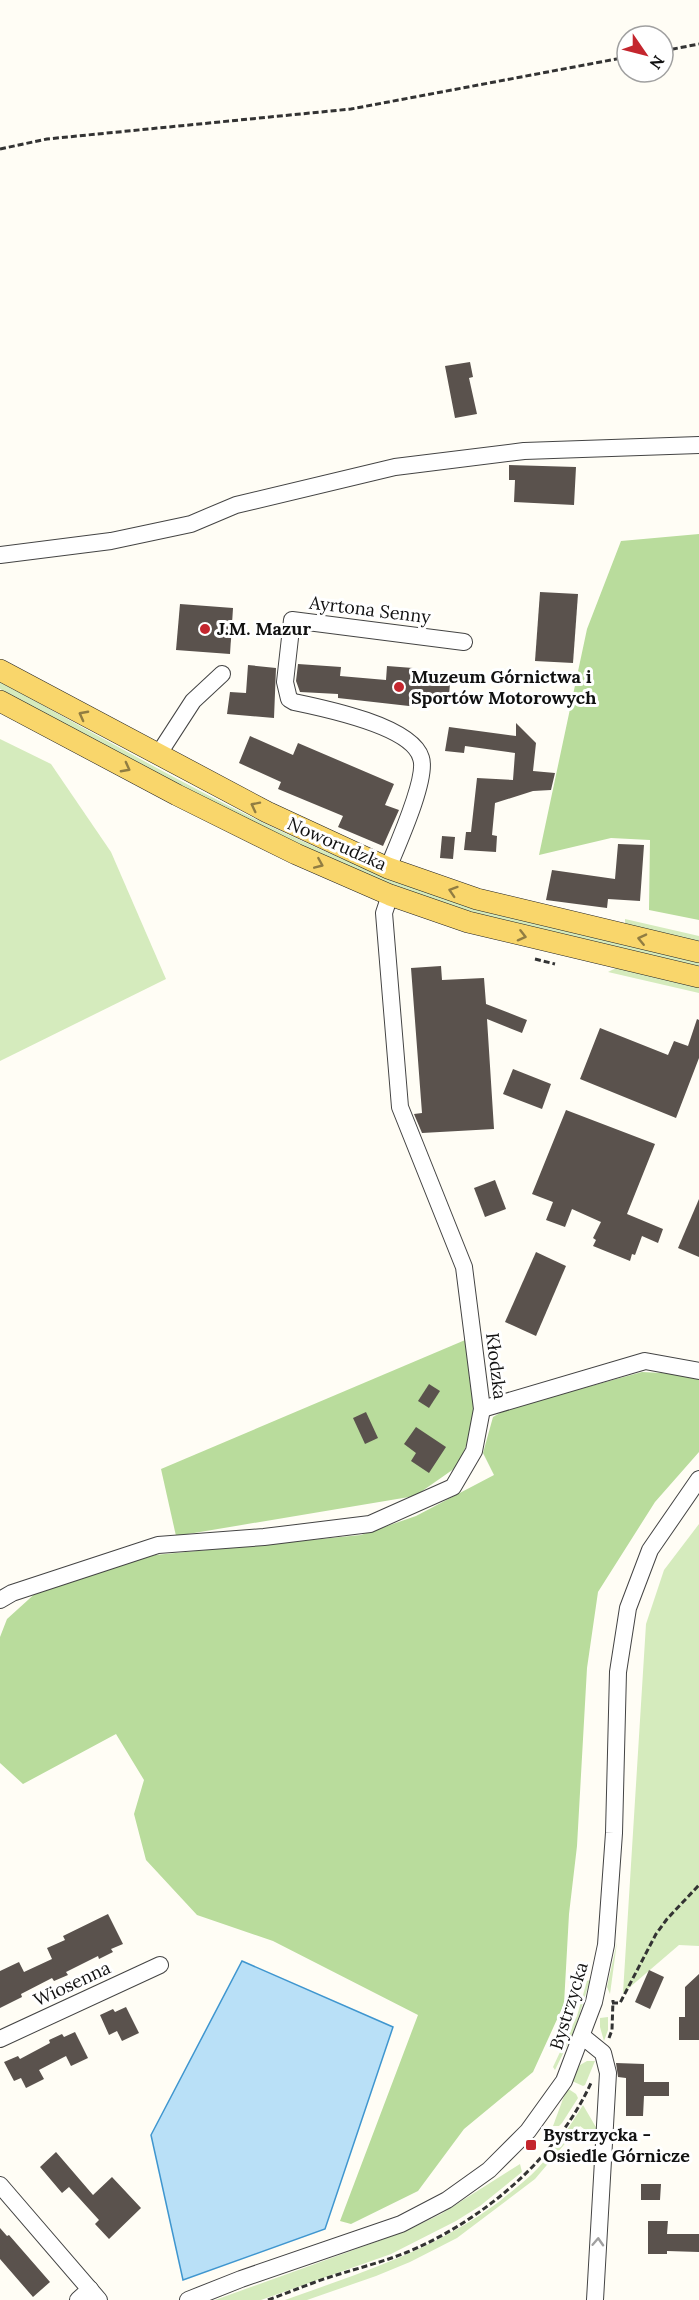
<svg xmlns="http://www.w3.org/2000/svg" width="699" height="2300" viewBox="0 0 699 2300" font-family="Lora,serif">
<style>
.green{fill:#d5ebbd}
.forest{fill:#b9dc9c}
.water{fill:#b9e0f7;stroke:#3f96cf;stroke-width:1.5}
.building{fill:#5a524d}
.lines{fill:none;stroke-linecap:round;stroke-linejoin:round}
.minor-casing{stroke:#444;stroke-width:18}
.major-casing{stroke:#222;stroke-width:22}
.path{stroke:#333;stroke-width:3;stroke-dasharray:6 3;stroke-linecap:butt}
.minor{stroke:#fff;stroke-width:16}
.major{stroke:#f9d66b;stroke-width:21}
.oneway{stroke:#917d42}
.oneway2{stroke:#a0a0a0}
.poi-dot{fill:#c4262e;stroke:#fff;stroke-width:2}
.labels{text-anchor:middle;stroke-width:6;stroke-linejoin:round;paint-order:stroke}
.street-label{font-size:18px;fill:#111;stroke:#fff}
.poi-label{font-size:18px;font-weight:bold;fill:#111;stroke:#fff;text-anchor:start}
</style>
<rect width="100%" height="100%" fill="#fffdf5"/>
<g class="green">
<path d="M0,682C122,748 243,820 372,871C478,913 588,936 699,961V968L513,925L430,900L343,866L217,806L0,689Z"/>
<polygon points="0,739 51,764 111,852 166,979 0,1061"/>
<polygon points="625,919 699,936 699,942 625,925"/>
<polygon points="616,968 699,987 699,993 608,972"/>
<polygon points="699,1524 699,1946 679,1945 623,1993 646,1624 664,1570"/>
<polygon points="617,1942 610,1994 607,1987"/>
<polygon points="590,1980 575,2029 555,2070 553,2067 577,2016 587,1981"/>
<polygon points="608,2017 608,2030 604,2041 600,2027 600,2018"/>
<polygon points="587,2061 595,2061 585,2085 583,2086 572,2081 580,2065"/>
<polygon points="567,2088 576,2094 578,2098 562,2123 559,2126 553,2126"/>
<path d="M583,2105L597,2129L600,2141L580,2126L535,2179L457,2238L410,2262L376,2276L307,2300H285C360,2273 435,2250 500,2201C513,2190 527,2180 538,2168C556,2149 569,2127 583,2105Z"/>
<polygon points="520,2164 522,2172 480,2206 456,2221 391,2254 261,2300 215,2300 406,2231 441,2214"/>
</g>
<g class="forest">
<polygon points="699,534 699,920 649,910 650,840 611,838 539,855 587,629 621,541"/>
<polygon points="477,1335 474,1426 458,1466 415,1496 176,1536 161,1469"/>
<polygon points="642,1372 699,1375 699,1452 655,1502 598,1592 587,1668 577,1846 569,1914 564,2004 533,2072 464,2129 418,2191 351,2224 340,2221 418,2015 273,1941 197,1915 146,1860 134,1814 144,1780 116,1734 23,1784 0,1763 0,1637 7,1619 39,1590 155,1555 361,1535 416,1516 494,1475 483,1453 493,1417 507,1409"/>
</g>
<polygon class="water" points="242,1961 393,2027 325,2229 183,2280 151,2135"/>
<g class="building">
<polygon points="470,362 473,377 469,378 477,414 455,418 445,366"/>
<polygon points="509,465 576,467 574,505 514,502 515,480 509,480"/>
<polygon points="540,592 578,594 573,663 535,661"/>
<polygon points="180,604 233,608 230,654 176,650"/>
<polygon points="298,664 341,667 340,676 386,680 387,666 413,668 413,673 419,673 418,681 450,684 448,705 421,703 409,706 338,698 338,694 300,692 296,681"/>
<polygon points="248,665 276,668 274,718 227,714 230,692 246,693"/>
<polygon points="516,723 536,743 533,771 555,773 551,790 533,791 495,803 492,835 497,836 496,852 464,850 466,832 471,832 477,778 513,780 515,753 465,746 464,753 445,751 449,727 516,736"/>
<polygon points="250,736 293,755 298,743 394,784 385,805 399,810 383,846 338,827 343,816 278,789 281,782 239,763"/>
<polygon points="442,836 455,837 453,859 440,858"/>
<polygon points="618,844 644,845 640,901 608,899 607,908 546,900 552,870 615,879"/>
<polygon points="441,966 442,980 484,978 486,1004 527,1020 522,1033 487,1019 494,1129 422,1133 414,1114 422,1113 411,968"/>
<polygon points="697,1019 699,1020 699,1058 676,1118 580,1079 600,1028 668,1055 674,1041 688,1046"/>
<polygon points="513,1069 551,1084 542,1109 503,1094"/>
<polygon points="566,1110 655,1144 627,1214 663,1229 658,1243 642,1236 635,1255 632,1254 630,1261 593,1246 596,1240 593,1238 601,1222 572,1209 565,1227 546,1220 553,1202 532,1194"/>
<polygon points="495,1180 506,1209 485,1217 474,1188"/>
<polygon points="699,1199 699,1257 678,1248"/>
<polygon points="536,1252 566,1266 536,1336 505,1322"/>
<polygon points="429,1384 440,1391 429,1408 418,1401"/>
<polygon points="366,1412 378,1438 365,1444 353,1418"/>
<polygon points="416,1427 446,1447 429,1473 411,1461 416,1453 404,1444"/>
<polygon points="108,1914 123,1944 111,1949 113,1952 99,1959 98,1956 66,1972 68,1975 54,1981 52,1978 21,1994 22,1997 0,2008 0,1971 19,1962 24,1972 52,1959 47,1948 65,1940 63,1936"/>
<polygon points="649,1970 664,1977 650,2009 635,2002"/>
<polygon points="699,1974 699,2040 679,2040 679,2017 685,2017 685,1987"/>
<polygon points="126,2007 139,2033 122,2041 117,2031 109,2035 100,2015 113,2009 115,2012"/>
<polygon points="75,2032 88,2058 71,2066 66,2056 39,2070 44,2079 26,2088 21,2078 14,2081 4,2062 18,2056 20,2059 50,2043 49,2040 62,2034 64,2037"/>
<polygon points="616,2063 644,2064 644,2082 669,2082 669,2096 644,2096 643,2116 626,2116 626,2078 618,2077"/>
<polygon points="56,2152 93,2195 112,2177 141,2208 109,2239 95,2224 99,2220 69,2187 62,2193 40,2167"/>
<polygon points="641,2184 661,2184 660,2200 641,2200"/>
<polygon points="648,2221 668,2221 667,2234 699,2234 699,2252 667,2251 667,2254 648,2254"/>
<polygon points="0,2228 7,2236 9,2235 50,2282 33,2297 0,2259"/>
</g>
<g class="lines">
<defs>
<g id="minor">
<polyline points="0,555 111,541 191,524 236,505 395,467 524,451 699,445"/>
<polyline points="158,755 193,701 222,674"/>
<path d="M388,868C397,846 428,778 421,758C412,726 323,708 294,702L289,699L285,682L292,620L464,642"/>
<polyline points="482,1409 645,1361 699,1371"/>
<polyline points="0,1600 12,1593 158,1545 264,1537 370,1524 453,1487 474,1451 482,1409 464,1267 400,1107 384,913 390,895"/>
<polyline points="582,2036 603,2053 608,2073 595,2300"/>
<polyline points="0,2039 160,1965"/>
<polyline points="0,2185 99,2300"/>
<polyline points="78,2300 90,2289"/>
<polyline points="188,2300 241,2279 401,2224 447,2200 489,2170 528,2131 564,2081 594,2002 606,1945 614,1833 618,1672 628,1608 650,1550 699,1479"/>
</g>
<g id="major">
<polyline points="0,670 267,812 388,868 477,899 699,952"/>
<polyline points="0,701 177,795 296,854 390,895 468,922 699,977"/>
</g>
</defs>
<use href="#minor" class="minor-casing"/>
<use href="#major" class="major-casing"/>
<g class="path">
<polyline points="663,51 699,44"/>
<polyline points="0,149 47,139 351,109 627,57"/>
<polyline points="535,959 555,964"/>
<polyline points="612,2003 620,2003 656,1934 667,1919 699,1885"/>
<polyline points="609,2038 612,2030 613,2000"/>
<path d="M268,2300C290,2292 311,2283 333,2276C362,2267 391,2260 419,2247C490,2214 558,2155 591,2083"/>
</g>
<use href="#minor" class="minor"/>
<use href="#major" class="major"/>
</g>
<defs><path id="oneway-chevron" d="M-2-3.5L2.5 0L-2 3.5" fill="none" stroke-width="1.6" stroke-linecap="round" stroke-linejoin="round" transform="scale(1.5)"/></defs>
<g class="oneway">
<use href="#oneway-chevron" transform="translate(83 715) rotate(-152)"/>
<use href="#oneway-chevron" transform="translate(126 768) rotate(28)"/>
<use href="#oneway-chevron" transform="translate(255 806) rotate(-153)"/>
<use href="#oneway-chevron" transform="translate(319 864) rotate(23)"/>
<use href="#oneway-chevron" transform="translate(453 891) rotate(-162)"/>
<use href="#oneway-chevron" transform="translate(522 936) rotate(14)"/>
<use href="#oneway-chevron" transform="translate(642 939) rotate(-167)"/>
</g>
<use class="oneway2" href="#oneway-chevron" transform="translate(598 2242) rotate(-87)"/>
<g class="poi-dot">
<circle cx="205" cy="629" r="6"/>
<circle cx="399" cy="687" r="6"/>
<rect x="525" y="2139" width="12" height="12" rx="3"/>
</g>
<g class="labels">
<g class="street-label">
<text transform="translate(370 610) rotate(7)" y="6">Ayrtona Senny</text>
<text transform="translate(337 844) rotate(24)" y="6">Noworudzka</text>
<text transform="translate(496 1366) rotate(83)" y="6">Kłodzka</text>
<text transform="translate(72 1984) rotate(-25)" y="6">Wiosenna</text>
<text transform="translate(569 2006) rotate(-73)" y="6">Bystrzycka</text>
</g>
<g class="poi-label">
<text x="217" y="635">J.M. Mazur</text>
<text x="411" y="683">Muzeum Górnictwa i<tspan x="411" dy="21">Sportów Motorowych</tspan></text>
<text x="543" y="2141">Bystrzycka -<tspan x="543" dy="21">Osiedle Górnicze</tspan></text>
</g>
</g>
<g transform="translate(645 54) rotate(125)"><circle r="28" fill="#ffffff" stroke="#a0a0a0" stroke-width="1.5"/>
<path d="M0-4.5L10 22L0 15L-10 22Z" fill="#c4262e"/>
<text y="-9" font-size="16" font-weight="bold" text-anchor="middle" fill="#111111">N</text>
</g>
</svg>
